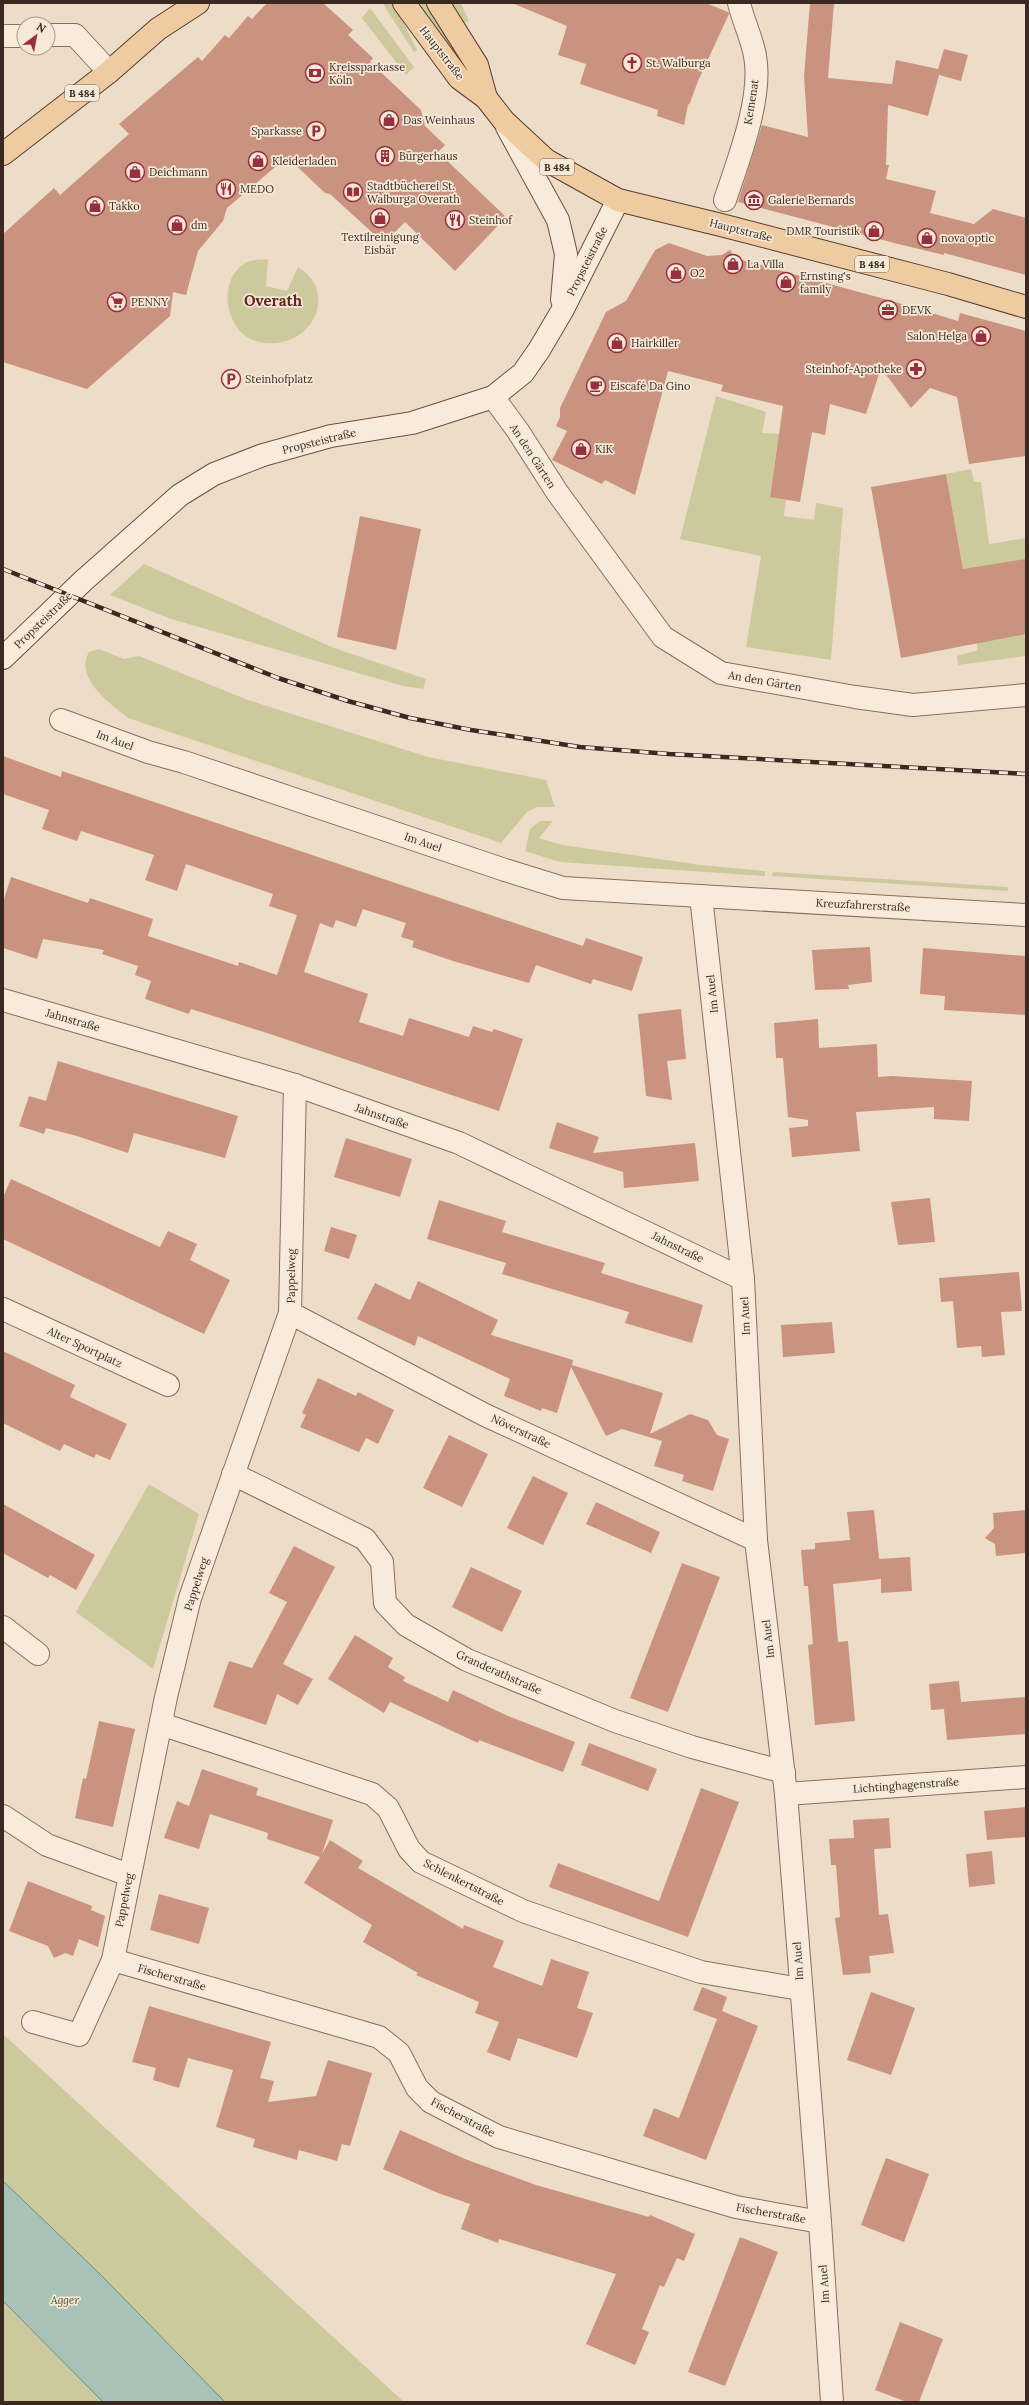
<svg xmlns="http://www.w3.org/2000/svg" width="1029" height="2405" viewBox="0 0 1029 2405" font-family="Lora,serif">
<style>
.green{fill:#ccca9c}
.water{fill:#a9c2b7;stroke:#6f9083}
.building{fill:#ca937f}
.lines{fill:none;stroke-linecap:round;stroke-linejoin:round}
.street-casing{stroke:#896e5d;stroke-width:24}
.secondary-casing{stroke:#6b5040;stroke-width:24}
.primary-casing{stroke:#573d31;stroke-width:24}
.street{stroke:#f8ebdb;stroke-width:22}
.secondary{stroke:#f8ebdb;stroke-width:22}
.primary{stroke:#efcba2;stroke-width:22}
.rail-casing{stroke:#3a2920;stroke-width:4.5}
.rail{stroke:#f5e8d7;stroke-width:3;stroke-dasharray:9;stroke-linecap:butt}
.labels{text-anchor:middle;stroke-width:3.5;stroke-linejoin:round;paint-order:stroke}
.shield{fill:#f5e8d7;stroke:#726257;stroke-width:1}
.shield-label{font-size:10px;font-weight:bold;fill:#3a2920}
.street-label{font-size:11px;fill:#3a2920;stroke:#f5e8d7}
.poi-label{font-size:11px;fill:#3a2920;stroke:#f5e8d7;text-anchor:start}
.park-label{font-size:11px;font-style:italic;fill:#515628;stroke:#f5e8d7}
.district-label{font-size:15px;font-weight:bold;fill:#652521;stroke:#f5e8d7}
</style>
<rect width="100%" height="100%" fill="#edddc8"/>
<g class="green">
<polygon points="385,3 392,3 397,9 417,50 414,52 383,4"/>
<polygon points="418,3 429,3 473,70 466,73"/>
<polygon points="451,3 461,3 469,21 463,24"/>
<polygon points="370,8 414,67 406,75 362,18"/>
<path d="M268,259L266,286L287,291L298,267C343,295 307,356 256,341C223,332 216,274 250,261C255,259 263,260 268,259Z"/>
<polygon points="716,396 766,412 762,433 779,434 770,496 786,499 784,516 814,520 816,503 843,508 831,660 746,647 761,556 680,539"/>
<polygon points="971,469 974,482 981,482 989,544 1026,538 1026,656 958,665 957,656 978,650 946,474"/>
<polygon points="144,564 334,648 426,679 423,689 403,686 171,619 110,595"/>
<path d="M99,649L124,659L139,656L248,700L428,757L546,780L555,807H537L527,812L501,843L128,718C110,704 74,678 89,652Z"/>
<polygon points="540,821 553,821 539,838 562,845 701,865 765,871 765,876 560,862 525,851 530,829"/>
<polygon points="773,872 1008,887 1008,891 772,876"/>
<polygon points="149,1484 199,1514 153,1669 76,1612"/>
<polygon points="3,2034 404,2402 3,2402"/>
</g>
<polygon class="water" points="3,2181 101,2275 225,2402 103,2402 3,2301"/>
<g class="building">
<polygon points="267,3 323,3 353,30 348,35 373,58 370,62 421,110 425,126 445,145 438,152 506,217 455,271 405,222 392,235 376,236 330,194 325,193 287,157 227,208 223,221 198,251 186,295 173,292 170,316 87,389 3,362 3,234 54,188 60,195 129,134 119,124 198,57 202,61 225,35 229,38 248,16 252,19"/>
<polygon points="512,3 706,3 728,12 729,14 698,81 690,103 688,105 684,125 657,116 658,110 580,84 586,64 558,55 567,26"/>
<polygon points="810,3 834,3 828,78 892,84 896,60 938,69 944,49 968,55 961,81 939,75 928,116 888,105 886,165 889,165 886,179 936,191 930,213 974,224 993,209 1026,218 1026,275 944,253 944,255 898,244 738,202 762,125 808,137 804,76"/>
<polygon points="669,243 707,256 722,255 730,250 735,258 892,301 958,321 960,313 1026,331 1026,456 969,464 957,397 930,388 911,408 881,368 866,414 830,404 825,435 812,432 800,502 770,497 783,406 721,391 723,385 668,371 635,495 605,480 602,484 552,460 567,431 556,426 560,417 560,408 606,312 626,301 655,250"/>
<polygon points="946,474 963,569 1026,559 1026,634 901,658 871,487"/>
<polygon points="360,516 421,529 396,650 337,637"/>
<polygon points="3,756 61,777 62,771 583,946 586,938 643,957 632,991 593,979 591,984 536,965 529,983 453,961 412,947 414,941 401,937 406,923 363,909 356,927 336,920 333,928 320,923 304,972 368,994 359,1022 403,1036 409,1018 469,1037 473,1026 492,1032 494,1029 523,1039 499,1111 267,1033 191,1009 189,1014 145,999 151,981 135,975 138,966 102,954 104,950 43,939 37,959 3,948 3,902 11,877 88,903 90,898 153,919 148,936 238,966 239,962 277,975 297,915 269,906 273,894 186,864 177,891 145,880 154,855 81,831 77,841 42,829 49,810 3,794"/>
<polygon points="870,947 872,982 848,985 849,989 815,990 812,950"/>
<polygon points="923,948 1026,956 1026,1015 944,1010 945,996 920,994"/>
<polygon points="681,1009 686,1059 667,1061 672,1100 646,1096 638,1014"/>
<polygon points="818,1019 819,1048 877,1044 878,1077 892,1076 972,1081 969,1121 934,1119 934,1107 856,1112 860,1151 792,1157 789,1128 808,1126 808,1120 788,1117 783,1058 776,1058 774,1023"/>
<polygon points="58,1061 238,1116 225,1158 134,1133 128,1153 77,1136 46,1128 44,1134 19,1126 29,1096 46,1101"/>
<polygon points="557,1122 599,1137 593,1153 695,1143 699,1181 624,1188 623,1172 549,1148"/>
<polygon points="346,1138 412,1159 400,1197 334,1177"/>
<polygon points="11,1179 160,1247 168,1231 197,1244 190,1260 230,1280 204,1334 3,1239 3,1197"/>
<polygon points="930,1198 935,1242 898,1245 891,1202"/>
<polygon points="439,1200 506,1221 502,1232 605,1263 601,1273 703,1305 692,1343 625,1323 629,1312 502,1274 506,1263 427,1239"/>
<polygon points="331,1227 357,1235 349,1259 324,1251"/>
<polygon points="1019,1272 1022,1311 1001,1312 1005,1355 982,1357 981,1346 957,1348 953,1301 941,1302 939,1278"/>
<polygon points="418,1281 498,1320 491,1335 573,1360 572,1365 663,1393 650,1434 690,1414 708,1420 717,1435 729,1439 713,1491 682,1481 684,1475 654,1466 662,1441 622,1429 606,1436 571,1367 557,1413 542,1408 541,1411 504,1396 510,1379 418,1336 415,1346 357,1319 375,1283 410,1300"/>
<polygon points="832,1322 835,1353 783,1357 781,1325"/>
<polygon points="3,1351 75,1385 70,1397 127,1424 110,1460 96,1454 94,1458 64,1444 60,1451 3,1423"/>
<polygon points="318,1378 356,1396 358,1392 394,1410 378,1444 366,1438 359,1452 300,1427 306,1415 302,1413"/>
<polygon points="449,1435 488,1454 462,1507 423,1488"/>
<polygon points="533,1476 568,1493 543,1545 507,1528"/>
<polygon points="596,1502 660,1532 651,1553 586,1524"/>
<polygon points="3,1504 95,1555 76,1590 50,1575 48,1578 3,1553"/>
<polygon points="874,1510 880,1567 879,1559 910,1557 912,1591 881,1593 881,1579 833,1584 838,1642 848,1641 855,1721 815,1725 808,1645 813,1644 808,1586 804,1586 801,1550 815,1549 815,1543 850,1540 847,1512"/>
<polygon points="1026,1510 1026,1553 996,1556 995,1544 985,1538 994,1528 993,1513"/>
<polygon points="294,1546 335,1567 283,1664 313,1679 298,1705 277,1694 266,1725 213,1707 229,1661 252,1668 287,1602 269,1593"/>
<polygon points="682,1563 720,1577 668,1712 630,1698"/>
<polygon points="471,1567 522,1591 502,1632 452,1607"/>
<polygon points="355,1635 393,1658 388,1667 405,1677 403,1681 448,1702 453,1690 508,1716 575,1742 563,1772 479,1740 478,1743 390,1702 384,1713 328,1679"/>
<polygon points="959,1681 961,1702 1026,1697 1026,1734 947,1740 944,1709 931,1710 929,1684"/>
<polygon points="99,1721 135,1729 113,1827 75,1818 83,1778 86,1779"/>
<polygon points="589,1743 657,1769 648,1791 581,1765"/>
<polygon points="202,1769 258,1788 256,1795 333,1820 322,1854 330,1840 363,1861 358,1868 463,1929 464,1925 504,1941 493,1967 542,1986 551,1959 589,1972 577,2008 593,2013 577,2058 518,2038 510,2061 487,2052 499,2022 475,2013 479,2002 416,1975 418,1973 363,1942 372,1925 304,1883 320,1857 267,1839 268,1833 210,1814 199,1849 164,1838 177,1801 189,1806"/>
<polygon points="701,1788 739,1802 688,1937 549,1887 558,1863 659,1901"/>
<polygon points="1026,1807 1026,1837 987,1840 984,1811"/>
<polygon points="889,1818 891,1848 874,1849 879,1915 888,1914 894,1953 869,1956 871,1973 843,1975 835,1918 840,1917 836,1865 831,1865 829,1839 854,1838 853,1820"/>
<polygon points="992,1851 995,1884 969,1887 966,1854"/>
<polygon points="28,1881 92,1906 91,1910 105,1916 98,1947 79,1939 73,1956 65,1953 54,1958 48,1946 9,1931"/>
<polygon points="159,1894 209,1908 199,1944 150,1930"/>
<polygon points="702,1987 727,1997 722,2011 758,2026 706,2160 643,2136 654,2108 679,2118 717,2019 693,2010"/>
<polygon points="871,1992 915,2008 891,2075 847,2060"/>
<polygon points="149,2006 271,2042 260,2078 274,2081 268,2102 316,2096 328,2060 372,2073 350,2146 342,2144 337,2161 299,2150 297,2160 253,2147 255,2139 216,2127 233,2070 188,2058 179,2088 153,2080 156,2068 132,2062"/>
<polygon points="400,2130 465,2159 536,2185 649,2217 650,2215 695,2234 684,2261 677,2258 664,2287 660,2285 642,2329 649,2332 635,2365 586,2344 616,2274 499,2239 498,2243 461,2229 470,2204 438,2193 383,2169"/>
<polygon points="886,2158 929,2174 904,2242 861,2225"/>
<polygon points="740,2237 778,2252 725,2386 688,2372"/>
<polygon points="900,2322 943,2339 919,2402 907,2402 875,2390"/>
</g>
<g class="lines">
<defs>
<g id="street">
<polyline points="48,35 75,35 109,72"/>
<polyline points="3,36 24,36"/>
<path d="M725,200C738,161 763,97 755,56C752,38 743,21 739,3"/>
<polyline points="493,397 518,431 557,492 663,637 721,673 855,697 913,705 1026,695"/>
<polyline points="61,720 148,752 184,762 505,870 563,888 1026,915"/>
<polyline points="701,896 743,1279 756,1540 786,1794 820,2222 832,2402"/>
<polyline points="3,1000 295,1085 459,1143 743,1279"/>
<polyline points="3,1309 168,1385"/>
<polyline points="290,1313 485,1415 756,1540"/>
<polyline points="233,1474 365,1539 382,1562 385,1603 406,1625 467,1660 615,1721 692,1747 784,1772"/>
<polyline points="3,1627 38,1654"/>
<polyline points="161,1724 372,1794 388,1808 409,1849 421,1862 523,1911 624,1946 701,1972 800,1989"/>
<polyline points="786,1794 1026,1777"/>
<polyline points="3,1816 47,1845 129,1875"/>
<polyline points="113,1960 379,2037 399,2053 417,2088 431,2102 499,2137 736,2207 820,2222"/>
<polyline points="33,2022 79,2035 113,1960 166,1697 190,1598 290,1313 295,1085"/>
</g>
<g id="secondary">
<polyline points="507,127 558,220 566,254 562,300"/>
<polyline points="3,658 83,581 180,495 214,474 263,455 331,436 412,423 493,397 523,373 539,350 562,311 618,200"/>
</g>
<g id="primary">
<polyline points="404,3 459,78 486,98 504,121 546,160 618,200 717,224 948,284 1026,307"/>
<polyline points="438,3 477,65 486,98"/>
<polyline points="3,154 109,72 158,29 198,3"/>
</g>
</defs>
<use href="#street" class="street-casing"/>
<use href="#secondary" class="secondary-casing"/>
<use href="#primary" class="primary-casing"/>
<use href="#street" class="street"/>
<use href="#secondary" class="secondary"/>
<use href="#primary" class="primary"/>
<defs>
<polyline id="rail" points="3,569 278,678 348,701 410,718 471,730 580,747 669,754 1026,774"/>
</defs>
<use href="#rail" class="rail-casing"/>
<use href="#rail" class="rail"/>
</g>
<defs>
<symbol id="church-ring" viewBox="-11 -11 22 22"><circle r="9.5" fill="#f5e8d7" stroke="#972f3f" stroke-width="1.5"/><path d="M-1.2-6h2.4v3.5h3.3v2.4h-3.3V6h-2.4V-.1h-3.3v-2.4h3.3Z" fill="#972f3f"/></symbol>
<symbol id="bank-ring" viewBox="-11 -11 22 22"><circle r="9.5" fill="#f5e8d7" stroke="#972f3f" stroke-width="1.5"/><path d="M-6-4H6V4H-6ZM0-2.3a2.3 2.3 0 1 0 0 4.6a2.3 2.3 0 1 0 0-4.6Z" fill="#972f3f"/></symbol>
<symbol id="shop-ring" viewBox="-11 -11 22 22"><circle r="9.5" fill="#f5e8d7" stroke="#972f3f" stroke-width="1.5"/><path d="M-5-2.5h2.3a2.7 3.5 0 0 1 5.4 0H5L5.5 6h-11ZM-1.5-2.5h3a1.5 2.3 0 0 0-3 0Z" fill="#972f3f"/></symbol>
<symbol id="parking-ring" viewBox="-11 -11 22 22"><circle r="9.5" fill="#f5e8d7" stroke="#972f3f" stroke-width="1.5"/><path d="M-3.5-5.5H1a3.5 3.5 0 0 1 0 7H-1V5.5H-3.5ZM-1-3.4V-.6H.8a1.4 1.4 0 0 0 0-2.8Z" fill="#972f3f"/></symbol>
<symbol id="building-ring" viewBox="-11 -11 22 22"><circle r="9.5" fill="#f5e8d7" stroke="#972f3f" stroke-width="1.5"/><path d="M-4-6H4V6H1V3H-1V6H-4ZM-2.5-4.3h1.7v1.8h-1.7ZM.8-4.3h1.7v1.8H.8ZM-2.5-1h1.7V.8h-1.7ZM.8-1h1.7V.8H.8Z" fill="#972f3f"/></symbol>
<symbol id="restaurant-ring" viewBox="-11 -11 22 22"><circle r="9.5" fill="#f5e8d7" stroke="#972f3f" stroke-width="1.5"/><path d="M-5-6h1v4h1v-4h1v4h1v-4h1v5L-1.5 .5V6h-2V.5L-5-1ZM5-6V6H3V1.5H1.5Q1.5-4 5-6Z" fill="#972f3f"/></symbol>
<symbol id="library-ring" viewBox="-11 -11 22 22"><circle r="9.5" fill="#f5e8d7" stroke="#972f3f" stroke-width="1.5"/><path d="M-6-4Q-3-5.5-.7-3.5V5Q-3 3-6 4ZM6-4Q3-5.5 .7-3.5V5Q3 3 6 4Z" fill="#972f3f"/></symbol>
<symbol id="museum-ring" viewBox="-11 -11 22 22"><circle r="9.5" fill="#f5e8d7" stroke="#972f3f" stroke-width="1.5"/><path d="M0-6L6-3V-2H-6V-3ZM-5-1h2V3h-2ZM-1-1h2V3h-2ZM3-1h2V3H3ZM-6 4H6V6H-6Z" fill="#972f3f"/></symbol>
<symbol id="supermarket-ring" viewBox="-11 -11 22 22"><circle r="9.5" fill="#f5e8d7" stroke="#972f3f" stroke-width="1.5"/><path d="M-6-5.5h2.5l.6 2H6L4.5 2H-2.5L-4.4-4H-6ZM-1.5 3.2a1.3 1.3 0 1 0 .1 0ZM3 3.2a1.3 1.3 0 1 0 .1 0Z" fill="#972f3f"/></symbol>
<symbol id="office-ring" viewBox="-11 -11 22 22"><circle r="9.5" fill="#f5e8d7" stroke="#972f3f" stroke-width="1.5"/><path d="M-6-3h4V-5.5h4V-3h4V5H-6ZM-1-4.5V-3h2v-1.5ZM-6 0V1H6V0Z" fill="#972f3f"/></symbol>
<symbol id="pharmacy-ring" viewBox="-11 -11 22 22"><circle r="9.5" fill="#f5e8d7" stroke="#972f3f" stroke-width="1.5"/><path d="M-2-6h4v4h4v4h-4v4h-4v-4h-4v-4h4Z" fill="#972f3f"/></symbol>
<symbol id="cafe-ring" viewBox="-11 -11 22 22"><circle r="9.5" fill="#f5e8d7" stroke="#972f3f" stroke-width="1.5"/><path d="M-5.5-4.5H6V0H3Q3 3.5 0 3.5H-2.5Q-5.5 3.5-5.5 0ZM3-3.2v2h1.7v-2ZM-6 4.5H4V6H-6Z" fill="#972f3f"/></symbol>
</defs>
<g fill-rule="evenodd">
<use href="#church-ring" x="621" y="52" width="22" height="22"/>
<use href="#bank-ring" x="304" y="62" width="22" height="22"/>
<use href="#shop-ring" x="378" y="109" width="22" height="22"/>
<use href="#parking-ring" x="305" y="120" width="22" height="22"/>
<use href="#building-ring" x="374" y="145" width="22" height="22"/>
<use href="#shop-ring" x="247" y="150" width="22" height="22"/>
<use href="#shop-ring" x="124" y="161" width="22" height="22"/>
<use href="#restaurant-ring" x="215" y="178" width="22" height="22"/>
<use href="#library-ring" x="342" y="181" width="22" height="22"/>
<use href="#museum-ring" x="743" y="189" width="22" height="22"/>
<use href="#shop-ring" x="84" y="195" width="22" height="22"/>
<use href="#shop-ring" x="369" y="207" width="22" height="22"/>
<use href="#restaurant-ring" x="444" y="209" width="22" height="22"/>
<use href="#shop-ring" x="166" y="214" width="22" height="22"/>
<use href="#shop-ring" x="863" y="220" width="22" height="22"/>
<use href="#shop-ring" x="916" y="227" width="22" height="22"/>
<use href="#shop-ring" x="722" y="253" width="22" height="22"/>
<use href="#shop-ring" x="665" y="262" width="22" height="22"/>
<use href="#shop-ring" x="775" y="271" width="22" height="22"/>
<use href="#supermarket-ring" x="106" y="291" width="22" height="22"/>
<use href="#office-ring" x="877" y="299" width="22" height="22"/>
<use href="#shop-ring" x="970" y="325" width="22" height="22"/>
<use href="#shop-ring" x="606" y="332" width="22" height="22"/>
<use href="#pharmacy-ring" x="905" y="358" width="22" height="22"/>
<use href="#parking-ring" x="220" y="368" width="22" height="22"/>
<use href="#cafe-ring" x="585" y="375" width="22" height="22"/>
<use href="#shop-ring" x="570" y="438" width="22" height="22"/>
</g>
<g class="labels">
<g class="shield">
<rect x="65" y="85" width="34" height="16" rx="3"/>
<rect x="540" y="159" width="34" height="16" rx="3"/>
<rect x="855" y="256" width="34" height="16" rx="3"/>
</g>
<g class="shield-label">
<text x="82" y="97">B 484</text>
<text x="557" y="171">B 484</text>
<text x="872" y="268">B 484</text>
</g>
<g class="street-label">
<text transform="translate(442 53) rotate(52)" y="4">Hauptstraße</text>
<text transform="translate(751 102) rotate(-81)" y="4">Kemenat</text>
<text transform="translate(741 230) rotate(14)" y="4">Hauptstraße</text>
<text transform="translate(587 261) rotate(-63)" y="4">Propsteistraße</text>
<text transform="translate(319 441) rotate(-14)" y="4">Propsteistraße</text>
<text transform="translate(533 456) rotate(57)" y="4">An den Gärten</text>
<text transform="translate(43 620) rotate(-44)" y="4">Propsteistraße</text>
<text transform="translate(765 681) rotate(10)" y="4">An den Gärten</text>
<text transform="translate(115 740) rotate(20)" y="4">Im Auel</text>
<text transform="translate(423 842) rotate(19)" y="4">Im Auel</text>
<text transform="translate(863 905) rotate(3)" y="4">Kreuzfahrerstraße</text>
<text transform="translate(712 994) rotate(-96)" y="4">Im Auel</text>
<text transform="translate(73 1020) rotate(16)" y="4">Jahnstraße</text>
<text transform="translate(382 1116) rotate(19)" y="4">Jahnstraße</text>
<text transform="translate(678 1247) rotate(26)" y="4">Jahnstraße</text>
<text transform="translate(291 1276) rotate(-89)" y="4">Pappelweg</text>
<text transform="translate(745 1316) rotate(-93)" y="4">Im Auel</text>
<text transform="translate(85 1347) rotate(25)" y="4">Alter Sportplatz</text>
<text transform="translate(521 1431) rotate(25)" y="4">Növerstraße</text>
<text transform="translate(196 1584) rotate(-72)" y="4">Pappelweg</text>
<text transform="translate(768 1639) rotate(-97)" y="4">Im Auel</text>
<text transform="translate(499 1672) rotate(24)" y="4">Granderathstraße</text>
<text transform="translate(906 1785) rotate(-4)" y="4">Lichtinghagenstraße</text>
<text transform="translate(464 1882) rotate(27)" y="4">Schlenkertstraße</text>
<text transform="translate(124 1900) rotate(-79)" y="4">Pappelweg</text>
<text transform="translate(798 1961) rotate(-94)" y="4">Im Auel</text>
<text transform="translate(172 1977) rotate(16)" y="4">Fischerstraße</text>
<text transform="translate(463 2117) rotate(28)" y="4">Fischerstraße</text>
<text transform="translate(771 2213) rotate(10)" y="4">Fischerstraße</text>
<text transform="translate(824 2284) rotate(-94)" y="4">Im Auel</text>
</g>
<g class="poi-label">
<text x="646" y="67">St. Walburga</text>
<text x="329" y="71">Kreissparkasse<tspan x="329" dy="13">Köln</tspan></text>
<text x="403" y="124">Das Weinhaus</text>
<text x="302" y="135" text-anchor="end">Sparkasse</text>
<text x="399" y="160">Bürgerhaus</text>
<text x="272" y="165">Kleiderladen</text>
<text x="149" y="176">Deichmann</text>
<text x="367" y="190">Stadtbücherei St.<tspan x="367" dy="13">Walburga Overath</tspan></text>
<text x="240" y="193">MEDO</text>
<text x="768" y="204">Galerie Bernards</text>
<text x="109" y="210">Takko</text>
<text x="469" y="224">Steinhof</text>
<text x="191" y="229">dm</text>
<text x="860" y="235" text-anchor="end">DMR Touristik</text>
<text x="380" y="241" text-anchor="middle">Textilreinigung<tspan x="380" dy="13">Eisbär</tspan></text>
<text x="941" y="242">nova optic</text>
<text x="747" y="268">La Villa</text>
<text x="690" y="277">O2</text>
<text x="800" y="280">Ernsting's<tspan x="800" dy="13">family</tspan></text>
<text x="131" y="306">PENNY</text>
<text x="902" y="314">DEVK</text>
<text x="967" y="340" text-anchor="end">Salon Helga</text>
<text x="631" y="347">Hairkiller</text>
<text x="902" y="373" text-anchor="end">Steinhof-Apotheke</text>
<text x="245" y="383">Steinhofplatz</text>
<text x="610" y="390">Eiscafé Da Gino</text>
<text x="595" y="453">KiK</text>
</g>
<g class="park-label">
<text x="65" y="2304">Agger</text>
</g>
<g class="district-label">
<text x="273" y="306">Overath</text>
</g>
</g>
<rect width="1029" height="2405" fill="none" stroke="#3a2920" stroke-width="8"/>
<g transform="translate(36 36) rotate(32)"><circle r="19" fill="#f5e8d7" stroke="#aa9c8e"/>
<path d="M0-3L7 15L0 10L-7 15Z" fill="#972f3f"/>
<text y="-6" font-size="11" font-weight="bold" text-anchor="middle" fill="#3a2920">N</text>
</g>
</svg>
